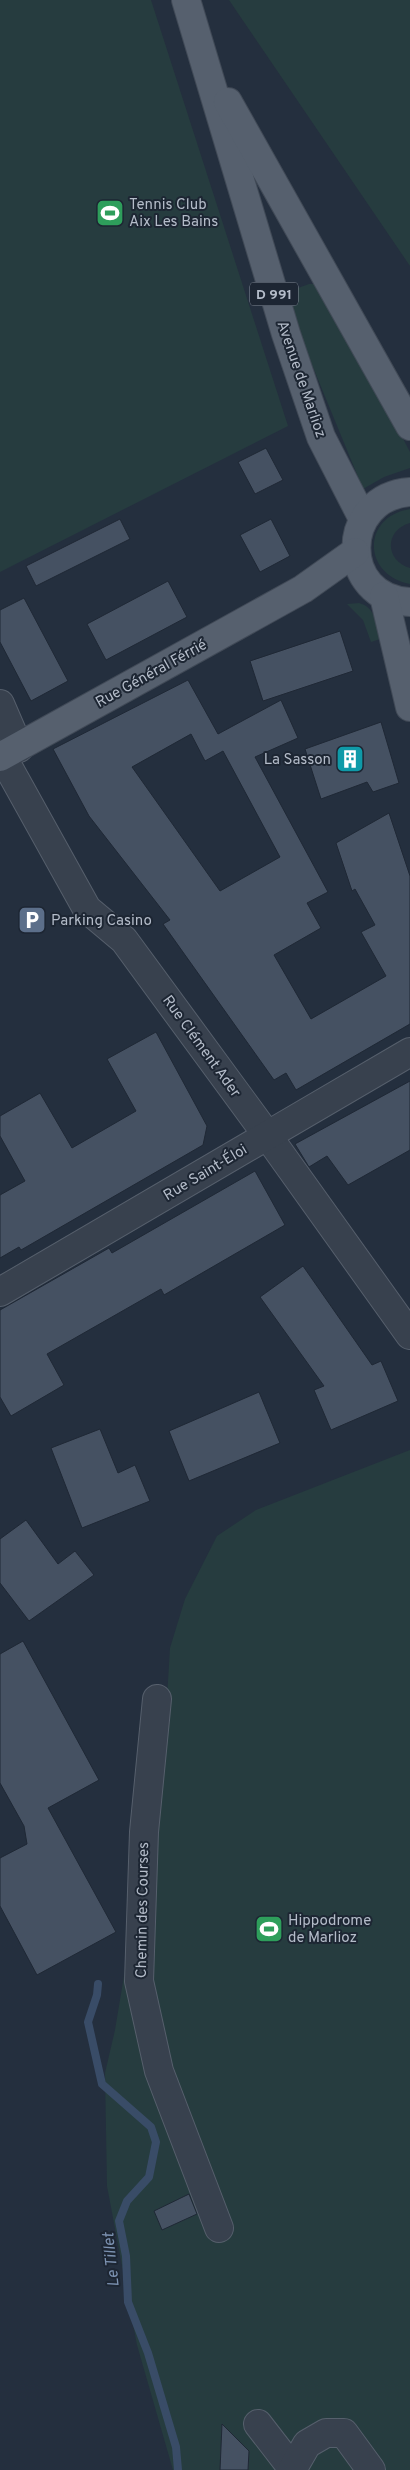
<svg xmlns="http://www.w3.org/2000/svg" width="410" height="2470" viewBox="0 0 410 2470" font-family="Overpass,sans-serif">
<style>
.green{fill:#263c3f}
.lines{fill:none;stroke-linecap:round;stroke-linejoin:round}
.stream{stroke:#394c67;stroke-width:8}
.building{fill:#455162;stroke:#1f2835;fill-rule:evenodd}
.minor-casing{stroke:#565f6c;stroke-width:30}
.major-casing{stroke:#414a57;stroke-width:30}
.minor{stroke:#38414e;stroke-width:28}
.major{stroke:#56606e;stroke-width:28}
.labels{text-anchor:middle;stroke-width:4;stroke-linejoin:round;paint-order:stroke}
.shield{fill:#1d2633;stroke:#878f9c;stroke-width:1}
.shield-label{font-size:14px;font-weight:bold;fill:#b4bcc9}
.poi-label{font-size:15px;fill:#b4bcc9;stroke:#1d2633;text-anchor:start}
.street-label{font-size:15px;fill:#b4bcc9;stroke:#1d2633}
.water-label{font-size:16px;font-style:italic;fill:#7c92b1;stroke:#1d2633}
</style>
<rect width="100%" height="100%" fill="#242f3e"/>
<g class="green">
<polygon points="0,0 151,0 288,426 0,572"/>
<polygon points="229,0 410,0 410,266"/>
<polygon points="309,284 322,284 410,452 410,468 384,477 363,489 285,299 298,288"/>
<path d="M410,509V523C384,530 385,561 410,568V584C363,575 361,517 410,509Z"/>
<path d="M359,603C375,607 377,624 380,639L371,642L363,620L347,604Z"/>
<polygon points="410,1450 410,2470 173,2470 137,2345 107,2186 105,2073 115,2030 126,1964 167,1698 170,1648 185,1599 217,1536 256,1510"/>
</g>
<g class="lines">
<polyline class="stream" points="98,1984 97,1995 88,2022 102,2084 151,2127 156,2142 149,2177 127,2201 119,2221 126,2256 128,2302 148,2353 176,2447 178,2470"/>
</g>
<g class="building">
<polygon points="266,448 283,480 255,494 238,462"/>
<polygon points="120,519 130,539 36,586 26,566"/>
<polygon points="271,519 290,556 260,572 240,535"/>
<polygon points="168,581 187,617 106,660 87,624"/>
<polygon points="24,598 68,681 31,701 0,642 0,610"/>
<polygon points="340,631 353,671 263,701 250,661"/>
<path d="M188,680L218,734L281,700L298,738L255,757L328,892L307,903L321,928L274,955L311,1019L386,976L361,932L375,925L355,889L352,891L336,843L389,813L410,876V1024L296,1090L286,1073L274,1080L163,924L170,920L89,816L53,749ZM191,734L205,761L223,751L280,857L220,891L132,767Z"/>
<polygon points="381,722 399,783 373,792 367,782 321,799 305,749"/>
<polygon points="156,1032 207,1126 203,1145 21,1250 19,1247 0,1258 0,1195 25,1181 0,1136 0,1116 40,1093 72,1148 136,1111 107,1059"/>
<polygon points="410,1081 410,1150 348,1185 327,1156 309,1167 295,1144"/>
<polygon points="255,1171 285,1225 164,1295 161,1289 47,1354 64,1385 11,1416 0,1397 0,1310 109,1248 112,1253"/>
<polygon points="303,1266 372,1365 381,1361 398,1401 331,1430 314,1390 324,1386 260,1297"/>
<polygon points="259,1392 280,1443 189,1481 169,1431"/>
<polygon points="100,1429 118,1473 135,1465 150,1501 82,1528 51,1448"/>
<polygon points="26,1520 58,1564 75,1551 94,1575 29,1621 0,1583 0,1539"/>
<polygon points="23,1641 99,1780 48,1808 116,1932 37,1975 0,1906 0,1858 27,1844 24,1826 0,1783 0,1654"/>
<polygon points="189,2194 197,2214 162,2230 154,2211"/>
<polygon points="222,2424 249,2451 248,2470 220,2470"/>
</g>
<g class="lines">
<defs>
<g id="minor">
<polyline points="0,704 19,748"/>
<polyline points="2,756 87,909 124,940 267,1135 410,1335"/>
<polyline points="0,1292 410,1052"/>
<polyline points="157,1699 144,1832 139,1981 159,2071 219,2228"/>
<polyline points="258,2424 292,2468"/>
<polyline points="292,2470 307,2444 326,2433 344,2433 371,2470"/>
</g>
<g id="major">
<polyline points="186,0 286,334 321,437 363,519"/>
<polyline points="228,102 410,426"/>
<path d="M410,492C339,497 338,599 410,602"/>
<polyline points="384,596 410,707"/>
<polyline points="0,757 303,589 355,552"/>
</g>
</defs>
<use href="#minor" class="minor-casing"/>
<use href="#major" class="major-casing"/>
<use href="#minor" class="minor"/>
<use href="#major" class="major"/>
</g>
<defs>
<symbol id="stadium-square" viewBox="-11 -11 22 22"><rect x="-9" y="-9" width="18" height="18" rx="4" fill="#2e9e5b" stroke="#1d2633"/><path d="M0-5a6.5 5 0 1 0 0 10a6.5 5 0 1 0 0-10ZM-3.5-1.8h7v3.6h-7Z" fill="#fff"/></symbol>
<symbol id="building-square" viewBox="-11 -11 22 22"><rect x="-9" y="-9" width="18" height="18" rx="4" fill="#0f9aa8" stroke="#1d2633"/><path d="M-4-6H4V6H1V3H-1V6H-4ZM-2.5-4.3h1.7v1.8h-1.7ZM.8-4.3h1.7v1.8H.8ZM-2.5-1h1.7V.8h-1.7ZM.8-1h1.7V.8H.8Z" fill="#fff"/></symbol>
<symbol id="parking-square" viewBox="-11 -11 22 22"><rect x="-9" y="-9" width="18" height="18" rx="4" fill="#5c6f8a" stroke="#1d2633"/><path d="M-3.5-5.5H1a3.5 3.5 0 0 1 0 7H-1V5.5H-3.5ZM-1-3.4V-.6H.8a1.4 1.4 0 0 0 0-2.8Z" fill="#fff"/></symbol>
</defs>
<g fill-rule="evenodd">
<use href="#stadium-square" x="94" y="197" width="32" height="32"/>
<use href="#building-square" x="334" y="743" width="32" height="32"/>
<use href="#parking-square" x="16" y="904" width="32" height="32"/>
<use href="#stadium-square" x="253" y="1913" width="32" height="32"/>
</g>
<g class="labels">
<rect class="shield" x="250" y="282.5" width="48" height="23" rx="4"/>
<g class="shield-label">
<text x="274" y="299">D 991</text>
</g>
<g class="poi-label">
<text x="129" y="209">Tennis Club<tspan x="129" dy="17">Aix Les Bains</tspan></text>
<text x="331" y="764" text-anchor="end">La Sasson</text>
<text x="51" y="925">Parking Casino</text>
<text x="288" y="1925">Hippodrome<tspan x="288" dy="17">de Marlioz</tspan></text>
</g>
<g class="street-label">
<text transform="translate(302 379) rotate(71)" y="5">Avenue de Marlioz</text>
<text transform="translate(151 673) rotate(-29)" y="5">Rue Général Férrié</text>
<text transform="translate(202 1046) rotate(54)" y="5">Rue Clément Ader</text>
<text transform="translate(205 1172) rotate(-31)" y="5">Rue Saint-Éloi</text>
<text transform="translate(142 1910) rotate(-89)" y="5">Chemin des Courses</text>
</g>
<g class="water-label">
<text transform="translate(110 2260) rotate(-96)" y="6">Le Tillet</text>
</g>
</g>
</svg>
